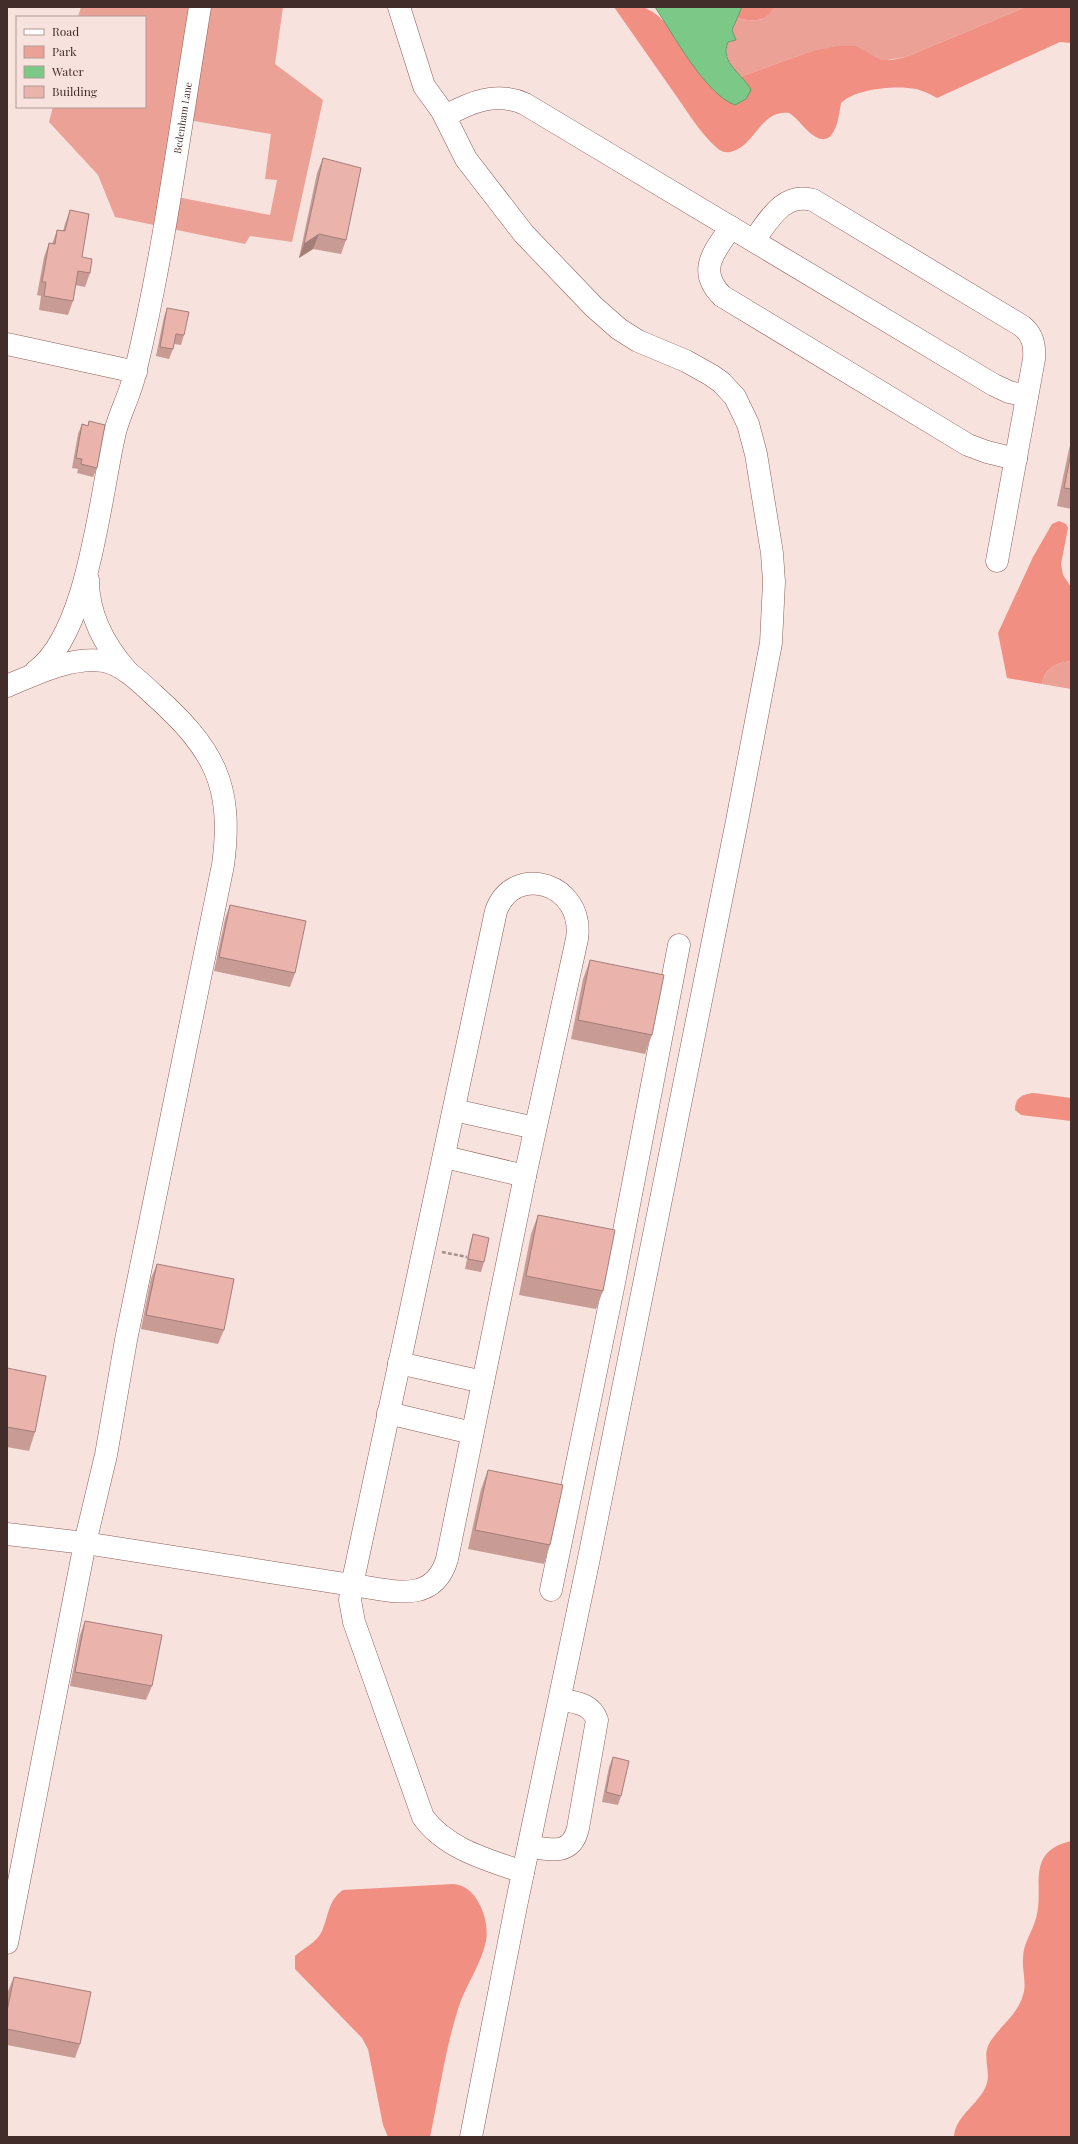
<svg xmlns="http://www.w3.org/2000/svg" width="1078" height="2144" viewBox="0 0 1078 2144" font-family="'Playfair Display',serif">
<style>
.green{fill:#eca197}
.forest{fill:#f08f82}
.water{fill:#7bc887;stroke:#6a9a6b}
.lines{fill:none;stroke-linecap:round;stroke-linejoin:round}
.minor-casing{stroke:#8d5d57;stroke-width:23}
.path{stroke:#a6918d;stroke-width:2.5;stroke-dasharray:4 2;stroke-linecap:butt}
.minor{stroke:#fff;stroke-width:22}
.wall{fill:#c99b95}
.shaded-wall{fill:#a47e79}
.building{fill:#eab4ad;stroke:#a47e79}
.labels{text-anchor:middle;stroke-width:3.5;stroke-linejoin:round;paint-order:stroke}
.street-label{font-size:10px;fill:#422d2a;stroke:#f8e2de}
</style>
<rect width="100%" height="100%" fill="#f8e2de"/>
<g class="green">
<polygon points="81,7 193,7 159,226 115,217 98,175 49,122 53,107 145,107 145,17 78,17"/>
<polygon points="206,7 283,7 275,64 323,100 292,242 250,236 245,244 172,229 177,197 270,215 277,180 265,179 271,134 188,120"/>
<path d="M775,7H1026L906,57L881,61L856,46L809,52L740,77C731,68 723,55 728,42L736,40L732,30L737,18C753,22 765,23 775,7Z"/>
<path d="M1071,661V689L1042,684C1045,668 1055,663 1071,661Z"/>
</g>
<g class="forest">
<path d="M614,7C622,7 634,5 642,7C667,15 681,45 695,66L744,81L740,77L809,52L837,46H856L881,60H892L906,57L1026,7H1071V43L1060,42L937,98C930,94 924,91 916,89C897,85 856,88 841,103C839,114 836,148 816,137C806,132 799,119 789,113C760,109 755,147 730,152C725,153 720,151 717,148C701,134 689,114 677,97C656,67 635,37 614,7Z"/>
<path d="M742,7H775C765,23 754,22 737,18Z"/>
<path d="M1059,521L1066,524L1068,528L1061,564L1063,575L1071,587V661C1055,663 1045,668 1042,684L1007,678L998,633L1033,557L1052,524Z"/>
<path d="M1034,1093L1071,1098V1121L1021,1115L1015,1110C1015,1097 1023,1094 1034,1093Z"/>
<path d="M1071,1841V2137H954C955,2116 979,2104 986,2086C992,2072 981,2056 990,2042C1000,2026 1018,2014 1023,1995C1027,1984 1022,1970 1023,1959C1023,1943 1032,1933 1036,1918C1045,1888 1024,1852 1071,1841Z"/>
<path d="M453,1884C477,1885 490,1920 486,1941C481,1965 465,1986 458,2009C445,2050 439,2095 430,2137H388L383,2125L368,2049L362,2038L295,1969V1956C304,1948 317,1942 322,1931C329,1915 328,1900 343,1890Z"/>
</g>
<path class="water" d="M655,7H742L732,30L736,40L728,42C719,63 744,75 751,90L746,99L735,105C705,94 673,34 655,7Z"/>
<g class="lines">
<defs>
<g id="minor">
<polyline points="399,7 424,86 442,111 466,159 524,234 594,307 619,329 638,341 686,361 711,375 721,382 735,397 748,424 756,454 772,553 774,582 771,643 737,821 589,1558 516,1906 471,2137"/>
<path d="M445,116C471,102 496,91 525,104L994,385L1009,392L1027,396"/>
<path d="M731,227C715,251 696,270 722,296L968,445L987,452L1016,459"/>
<path d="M754,240C769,220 783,192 813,200L1022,326C1033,335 1035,345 1034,359L997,561"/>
<polyline points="7,344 136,372"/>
<path d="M88,580C88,614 105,646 127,671"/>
<path id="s1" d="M36,671C89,632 100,495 115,432C120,412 131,393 135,373C164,254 180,128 200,7"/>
<path d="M7,686C36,674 71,656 104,661C123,665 140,682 154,695C213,748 234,784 223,865L126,1340L106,1455L85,1543L7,1943"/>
<polyline points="454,1110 535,1128"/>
<polyline points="445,1157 525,1176"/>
<polyline points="399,1363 483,1382"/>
<polyline points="388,1413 472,1433"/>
<path d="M7,1534L85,1543L352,1585C388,1589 433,1607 447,1559L525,1176L577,939C585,883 514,862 496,911L352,1585L350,1600L354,1622L423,1817C446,1849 488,1860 523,1872"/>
<polyline points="551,1590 613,1288 679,945"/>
<path d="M529,1846C550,1850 572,1856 578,1828L597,1720C591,1703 576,1703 560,1699"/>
</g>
</defs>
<use href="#minor" class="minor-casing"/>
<polyline class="path" points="442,1252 467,1257"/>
<use href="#minor" class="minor"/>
</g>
<g class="wall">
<polygon points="323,158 346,240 341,254 313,249 299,258 317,173"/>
<polygon points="70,210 82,257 90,273 85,287 75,285 73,301 68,315 39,310 41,296 37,295 44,257 49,243 52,244 57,230 63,231 65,224"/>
<polygon points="167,308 184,335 181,345 174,344 173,349 169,359 156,356 164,317"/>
<polygon points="89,421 97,468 93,477 77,473 78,469 72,468 78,434 82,424 88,426"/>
<polygon points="1071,442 1071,509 1057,506 1069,449"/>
<polygon points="230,905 295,973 290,987 214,971 225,919"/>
<polygon points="590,960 652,1035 645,1054 571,1039 583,979"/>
<polygon points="538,1215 603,1291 596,1309 519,1295 531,1234"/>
<polygon points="473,1234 484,1262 481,1272 465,1269 470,1244"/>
<polygon points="157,1264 224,1330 218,1344 141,1329 151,1278"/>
<polygon points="7,1368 35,1432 29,1451 7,1447"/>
<polygon points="488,1470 550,1545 544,1564 468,1549 481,1489"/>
<polygon points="85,1621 152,1686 146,1700 70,1686 80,1635"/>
<polygon points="613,1757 621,1796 618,1805 602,1802 609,1767"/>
<polygon points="14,1977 80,2044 75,2058 7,2045 7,1999 8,1991"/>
</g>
<polygon class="shaded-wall" points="319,234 313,249 299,258 304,244"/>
<g class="building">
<polygon points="323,158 361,168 346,240 319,234 304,244"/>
<polygon points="70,210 89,214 82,257 92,259 90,273 78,271 73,301 44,296 46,282 42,282 49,243 55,244 57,230 65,231"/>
<polygon points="167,308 189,312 184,335 176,334 173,349 160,347"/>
<polygon points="89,421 105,425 97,468 81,464 82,459 76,458 82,424 88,426"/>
<polygon points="1071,453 1071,489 1064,488"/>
<polygon points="230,905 306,921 295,973 219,957"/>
<polygon points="590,960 664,975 652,1035 578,1020"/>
<polygon points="538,1215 615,1230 603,1291 526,1276"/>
<polygon points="473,1234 489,1238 484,1262 468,1259"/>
<polygon points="157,1264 234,1279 224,1330 146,1315"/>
<polygon points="7,1368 46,1376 35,1432 7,1427"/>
<polygon points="488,1470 563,1485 550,1545 475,1530"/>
<polygon points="85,1621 162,1635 152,1686 75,1672"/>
<polygon points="613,1757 629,1761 621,1796 606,1792"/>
<polygon points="14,1977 91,1992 80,2044 7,2029 7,2011"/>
</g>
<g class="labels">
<g class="street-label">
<text dy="4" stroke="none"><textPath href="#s1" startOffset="578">Bedenham Lane</textPath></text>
</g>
</g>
<rect width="1078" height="2144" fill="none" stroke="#422d2a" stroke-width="16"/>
<rect x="16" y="16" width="130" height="92" fill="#f8e2de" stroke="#af9a96"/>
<rect x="24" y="29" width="20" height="6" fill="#ffffff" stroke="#af9a96"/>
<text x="52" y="36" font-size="12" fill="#422d2a">Road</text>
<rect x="24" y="46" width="20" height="12" fill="#eca197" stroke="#af9a96"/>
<text x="52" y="56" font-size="12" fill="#422d2a">Park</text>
<rect x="24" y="66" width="20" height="12" fill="#7bc887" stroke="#af9a96"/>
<text x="52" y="76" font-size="12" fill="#422d2a">Water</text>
<rect x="24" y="86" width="20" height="12" fill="#eab4ad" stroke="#af9a96"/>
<text x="52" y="96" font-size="12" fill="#422d2a">Building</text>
</svg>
